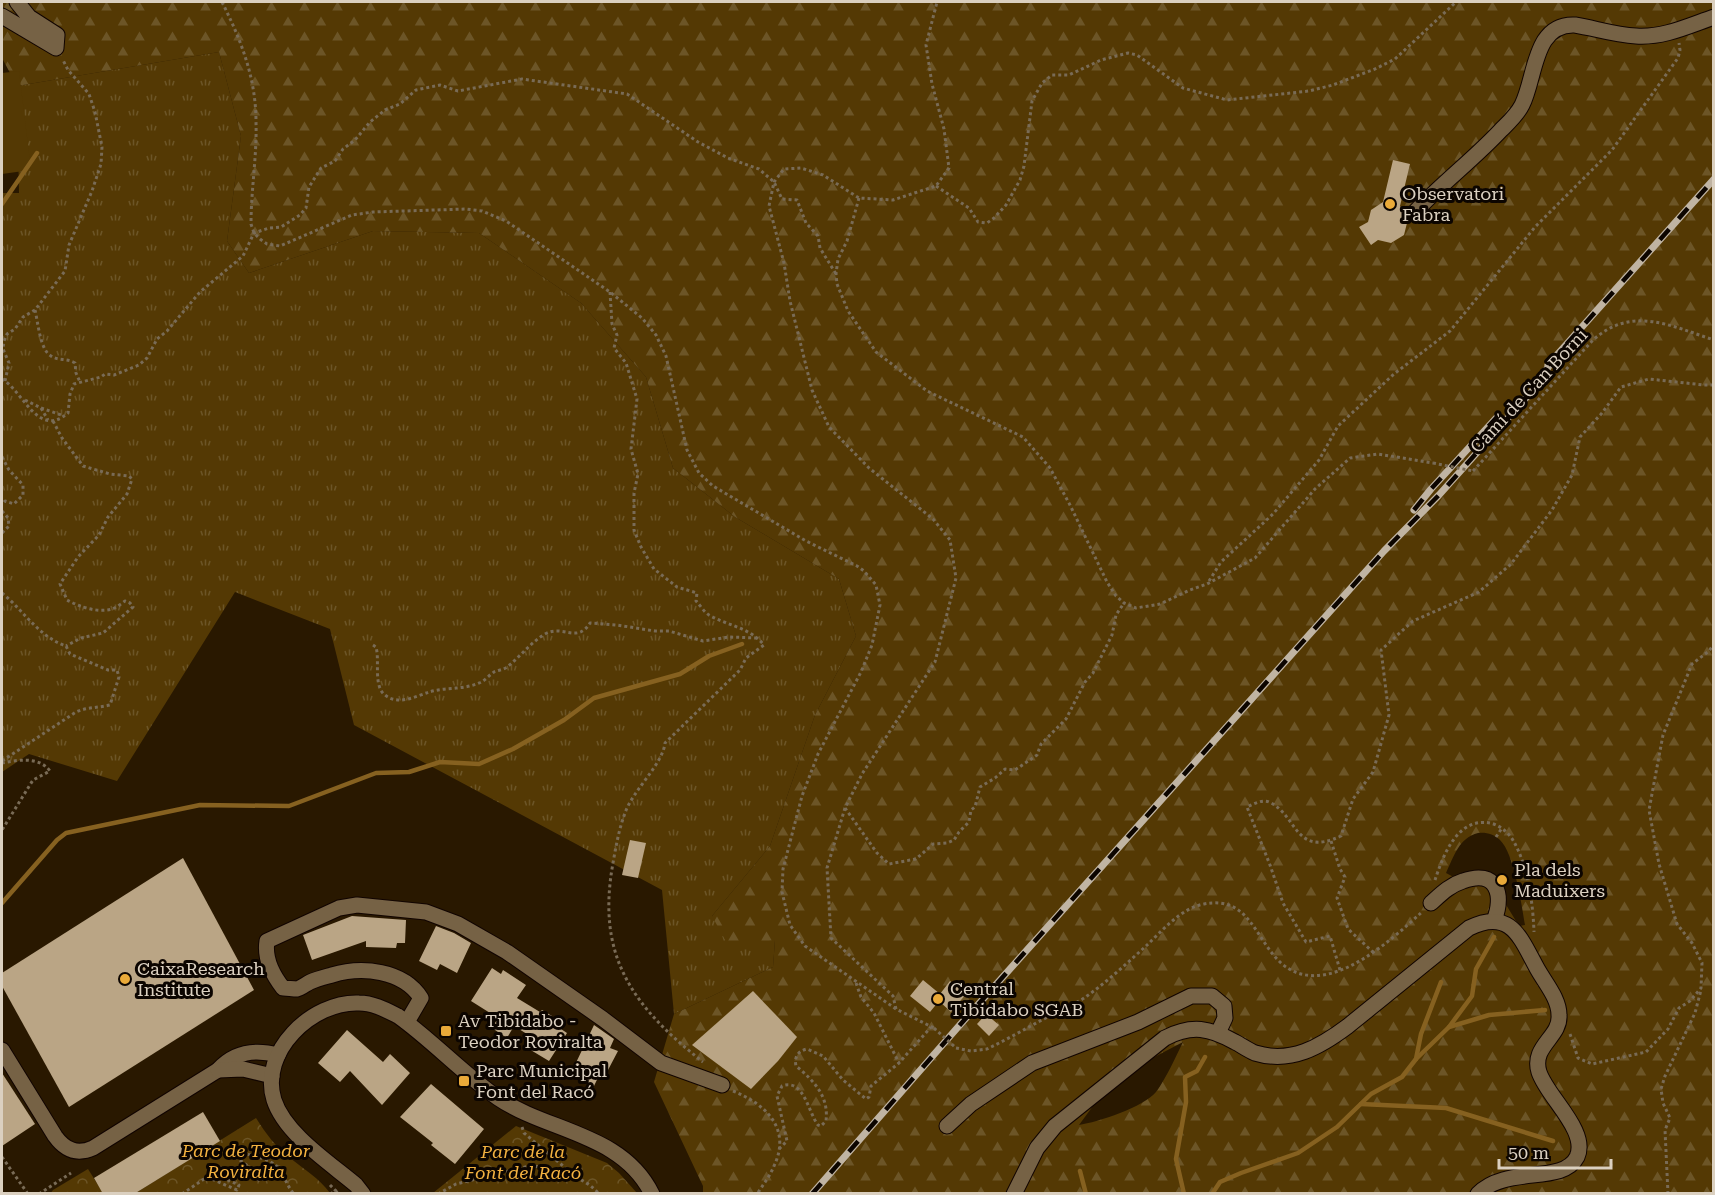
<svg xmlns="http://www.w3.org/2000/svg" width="1715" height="1195" viewBox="0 0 1715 1195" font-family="'Roboto Serif',serif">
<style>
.grass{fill:url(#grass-tufts)}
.forest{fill:url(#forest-firs);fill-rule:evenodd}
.park{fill:url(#park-crowns)}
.pitch{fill:#543904}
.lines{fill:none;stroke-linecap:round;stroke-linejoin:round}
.stream{stroke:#866120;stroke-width:4.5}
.building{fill:#baa585}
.minor-casing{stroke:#110400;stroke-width:17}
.path{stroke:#796b56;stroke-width:3;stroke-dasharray:3 3;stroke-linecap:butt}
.minor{stroke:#766245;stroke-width:15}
.rail-casing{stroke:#c0b4a3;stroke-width:7}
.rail{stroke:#0c0500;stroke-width:4.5;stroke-dasharray:14;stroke-linecap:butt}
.path-bridge{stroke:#796b56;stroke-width:3;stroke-dasharray:3 3;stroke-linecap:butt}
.poi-dot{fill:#eaaa39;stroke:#0c0500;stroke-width:2}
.labels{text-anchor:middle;stroke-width:6;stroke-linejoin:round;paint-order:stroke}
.poi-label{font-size:18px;fill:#dbd0c0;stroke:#0c0500;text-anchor:start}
.street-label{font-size:18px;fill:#dbd0c0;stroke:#0c0500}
.park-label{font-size:18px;font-style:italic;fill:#f3b240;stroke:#0c0500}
</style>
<defs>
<pattern id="grass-tufts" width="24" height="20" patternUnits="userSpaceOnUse" patternTransform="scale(1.5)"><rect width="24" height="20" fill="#543904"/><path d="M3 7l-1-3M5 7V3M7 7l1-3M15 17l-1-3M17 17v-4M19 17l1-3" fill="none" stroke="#6c5527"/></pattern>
<pattern id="forest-firs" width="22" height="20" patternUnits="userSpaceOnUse" patternTransform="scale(1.5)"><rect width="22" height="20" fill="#543904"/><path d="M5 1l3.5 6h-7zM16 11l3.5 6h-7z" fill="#6c5527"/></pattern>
<pattern id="park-crowns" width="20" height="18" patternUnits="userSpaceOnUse" patternTransform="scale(1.5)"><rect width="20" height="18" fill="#543904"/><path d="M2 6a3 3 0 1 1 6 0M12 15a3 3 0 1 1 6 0" fill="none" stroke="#6c5527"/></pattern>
</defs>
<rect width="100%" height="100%" fill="#291800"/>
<polygon class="grass" points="219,52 241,136 227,241 249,273 373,231 479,233 581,303 646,377 673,468 735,517 839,579 856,636 815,715 770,846 712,916 775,940 773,967 674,1014 662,890 354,725 330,629 235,592 117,781 29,754 2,772 2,193 19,193 17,86"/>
<path class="forest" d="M2,2H1713V1193H703V1186L654,1082L674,1014L773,967L775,940L729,947L712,916L770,846L815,715L856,636L839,579L735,517L673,468L646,377L581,303L479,233L373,231L249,273L227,241L241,136L219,52L17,86L2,58ZM1478,833C1486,832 1494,834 1500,840C1514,853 1522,906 1525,925L1519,926L1494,885L1461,881L1446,873C1454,856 1459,838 1478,833ZM1183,1042C1175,1058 1167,1077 1156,1092C1144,1107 1098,1122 1079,1125L1101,1095L1143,1063Z"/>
<g class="park">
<path d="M256,1118C266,1134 276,1147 290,1158C305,1170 319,1178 330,1193L134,1194Z"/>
<polygon points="516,1126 607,1163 619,1173 637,1193 433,1193"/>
<polygon points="88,1169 103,1193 50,1194 53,1190"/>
</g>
<polygon class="pitch" points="19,71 31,170 2,174 2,73"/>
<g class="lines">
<g class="stream">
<polyline points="2,204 37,153"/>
<polyline points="2,903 57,840 66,833 200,805 289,806 376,773 409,772 440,762 479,764 513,749 564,720 594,698 680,674 709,656 742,644"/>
<polyline points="1449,1027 1472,996 1476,969 1494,937"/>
<polyline points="1416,1059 1421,1034 1441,982"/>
<polyline points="1361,1104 1446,1108 1553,1141"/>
<polyline points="1080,1171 1086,1194"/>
<polyline points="1184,1194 1176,1159 1186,1102 1185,1077 1197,1071 1205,1057"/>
<polyline points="1212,1194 1220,1182 1241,1173 1298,1153 1337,1127 1371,1094 1402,1077 1416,1059 1449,1027 1489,1015 1545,1010"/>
</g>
</g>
<g class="building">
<polygon points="1393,160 1410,164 1400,206 1408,219 1404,235 1391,243 1378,240 1371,245 1359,227 1368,222 1371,210 1383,202"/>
<polygon points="630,840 646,843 638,878 622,875"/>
<polygon points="183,858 254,990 69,1107 2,986 2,973"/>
<polygon points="352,916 406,920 405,943 397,943 396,948 366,947 366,941 312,960 303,935"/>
<polygon points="436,926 454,933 471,943 457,973 440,964 437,970 419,961"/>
<polygon points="492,968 501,974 503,970 526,985 517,998 540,1012 542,1010 552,1016 549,1021 567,1033 549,1061 529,1049 535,1039 514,1026 507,1038 492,1028 498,1018 471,1001"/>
<polygon points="923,980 940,994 950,981 966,994 951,1012 939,1001 930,1012 910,996"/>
<polygon points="753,991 797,1037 778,1061 751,1089 692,1045"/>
<polygon points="986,1014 999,1025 989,1036 977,1024"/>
<polygon points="594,1025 614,1039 610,1048 618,1051 608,1070 603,1067 594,1086 580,1079 583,1073 573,1069"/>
<polygon points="347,1030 383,1062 390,1054 410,1073 382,1105 350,1071 340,1082 318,1063"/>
<polygon points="2,1073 35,1124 2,1146"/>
<polygon points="431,1084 484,1129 455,1164 431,1145 433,1143 400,1117"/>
<polygon points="203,1112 220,1141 134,1194 103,1194 94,1178"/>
</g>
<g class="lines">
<defs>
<g id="minor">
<polyline points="2,16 56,48 57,35 29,17 17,2"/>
<path d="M1415,212C1442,183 1474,159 1501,130C1509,122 1517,115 1522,105C1536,78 1533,23 1575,25C1594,28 1615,35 1636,36C1663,38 1688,26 1714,17"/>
<path d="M1431,903C1441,894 1450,885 1463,881C1497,869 1504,894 1494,921"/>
<path d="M407,1022L421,998C403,970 362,966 332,975C325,977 317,979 310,982C306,984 301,988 297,989C293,989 287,988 283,988C272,974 264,959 267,941L339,908L357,905L426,912L458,924L507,952L603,1019L661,1063L722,1085"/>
<path d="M2,1050L55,1136C65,1150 77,1155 93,1148L218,1070C235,1051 255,1049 278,1055"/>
<polyline points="218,1070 243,1069 272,1076"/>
<polyline points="947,1126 971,1104 1032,1063 1138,1022 1191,996 1212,996 1224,1006 1225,1018 1218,1033"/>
<path d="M363,1194L356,1185C330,1163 285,1134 274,1100C259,1052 312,1001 359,1003C373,1003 386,1010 398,1016C433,1041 463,1074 498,1098C548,1132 622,1133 652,1194"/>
<path d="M1014,1194L1037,1148L1055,1126L1165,1038C1192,1024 1210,1028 1235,1042C1241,1045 1248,1050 1255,1053C1291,1064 1320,1047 1348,1026L1469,928C1512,907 1521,940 1538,970C1546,984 1559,999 1559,1015C1561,1037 1531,1046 1539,1072C1547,1097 1589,1131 1577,1157C1563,1185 1506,1165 1478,1194"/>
</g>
</defs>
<use href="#minor" class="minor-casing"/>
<g class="path">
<path d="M222,2C241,40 256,78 256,122C257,156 251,190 251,224L254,233L260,239L267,244L280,246L352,215L373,212L466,209L482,211L506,221L610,292L642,318L656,335L666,356L687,450L699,473L713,486L806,541L857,566L864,571L876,585L880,605L872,645L861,672L818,754L802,796L783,869L782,892L790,925L805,946L896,1009L934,1028"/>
<polyline points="936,186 969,208 978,222 987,223 994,218 1006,205 1020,180 1024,166 1032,101 1042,83 1052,75 1069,75 1101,60 1128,53 1137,55 1183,88 1227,100 1309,91 1333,85 1375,69 1395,59 1456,2"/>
<polyline points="859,198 847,241 838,259 836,274 837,284 848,311 876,352 927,391 1023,437 1050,468 1070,505 1107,582 1116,596 1124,603 1136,608 1160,604 1190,590 1207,584 1255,558 1315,489 1350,458 1378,454 1433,463"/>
<path d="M610,292L612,324L617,335L614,348L626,363L637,399L631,449L638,474L634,493V530L641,547L654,569L677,587L697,593L696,601C700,605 704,612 709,615C728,626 749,627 764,645L746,658L740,670L665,743C663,764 633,790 625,813C619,829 616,846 613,863C596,956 632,1006 703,1062"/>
<path d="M35,310C38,322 40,350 51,356C58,361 67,358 75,363L76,373L80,382"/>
<path d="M2,379C24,392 38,439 68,413L70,394L74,384L101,377L105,374L114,375L139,365L147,358L157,339L167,331L200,292L243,256L254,233L269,228L281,227L300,215L306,208L309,187L321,168L335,161L343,149L355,140L370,122L385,110L400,104L416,90L440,85L458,91L522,79L627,94L698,142L728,158L759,169L774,182L782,199L797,200L806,223L818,236L820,248L836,274"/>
<polyline points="5,381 9,363 3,349 4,341 7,334 15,329 23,317 35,310 65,271 69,245 92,191 101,164 102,147 95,112 89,94 68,70 63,60"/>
<polyline points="25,400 41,408 48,420"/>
<polyline points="41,408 64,416"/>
<path d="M53,421L62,438L83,466L110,474L129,476L132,479L127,494L108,517L99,535L78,557L60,584L67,600C80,607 97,613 112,609C116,608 122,603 125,601L130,603L133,607L103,633L81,638L66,646"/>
<polyline points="2,457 9,470 23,485 23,495 14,504 5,501 2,504"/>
<path d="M1473,471L1593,340C1632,305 1671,326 1714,340"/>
<polyline points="2,511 8,518 9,526 2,533"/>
<polyline points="1209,581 1221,562 1273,514 1319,460 1338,426 1394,374 1450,331 1535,227 1612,150 1678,58 1680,50 1679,43"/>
<path d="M2,593C23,610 39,637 66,646L70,654L108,670H117L119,677L110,705C98,708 87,707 76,712L2,761"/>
<path d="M373,645L376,647C380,661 373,686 385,695C398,706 417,696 429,692C445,687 463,690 479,683C485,681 489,675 494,672C498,670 503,670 507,667C520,657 530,643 545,634C563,624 577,644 590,623L617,625L655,631H669L703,641L729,637L757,638"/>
<path d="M2,763C17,760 39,756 50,771L33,780L2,830"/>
<polyline points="845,808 877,853 889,864 916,859 933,844 947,843 954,840 959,832 969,822 971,810 975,807 980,787 995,778 1005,769 1015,770 1037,755 1041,744 1066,719 1085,682 1093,673 1112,635 1116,615 1124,603"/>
<polyline points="1496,837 1502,828"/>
<polyline points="1331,841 1340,869 1345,877 1337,898 1348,929 1374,953"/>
<path d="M1435,880C1443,856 1457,817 1490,823C1500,825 1509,833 1514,842C1528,867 1533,903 1534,932"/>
<path d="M1340,970L1330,936L1306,942L1283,903L1270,865L1247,807C1254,804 1262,799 1269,802C1298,815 1294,858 1341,836L1353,799L1373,772L1389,715L1381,650L1413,621L1479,592L1511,564L1552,510L1572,475L1580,437L1602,413L1621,387L1649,379L1704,385H1714"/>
<polyline points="856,983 861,997 874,1013 899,1063"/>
<polyline points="896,1009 893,996 831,938 827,868 845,808 862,774 935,662 956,578 950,540 933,519 869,468 829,427 812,390 790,301 784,263 769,206 774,182 784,169 801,168 823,175 859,198 893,200 936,186 949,168 944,129 932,84 926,45 937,2"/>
<polyline points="1570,1034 1578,1058 1592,1064 1646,1052 1668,1029 1679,1008 1690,1001 1701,988 1702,963 1692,943 1677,924 1659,864 1649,810 1663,735 1692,664 1709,651 1714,644"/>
<path d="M956,1048L971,1051L987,1049C1010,1038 1032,1025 1055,1013C1065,1007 1078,1003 1087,996C1108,981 1127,963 1146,946C1162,931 1181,908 1204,904C1249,895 1255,939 1281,963C1325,1002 1390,941 1422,912"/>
<path d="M733,1091C765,1104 792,1128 774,1166C770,1176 763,1185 757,1194"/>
<polyline points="522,1127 524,1133 575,1176"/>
<path d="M779,1149L787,1141L777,1096L782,1086C804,1078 808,1112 818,1125L821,1126L826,1121C829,1096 814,1081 796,1066C794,1057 798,1051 807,1049L823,1056L843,1080L866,1099L869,1097L871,1086L899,1063L931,1027"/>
<polyline points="2,1157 28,1194"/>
<polyline points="330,1185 336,1191"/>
<polyline points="39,1194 71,1173"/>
<path d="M182,1194L207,1177L237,1190L239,1185L210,1172L212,1169L232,1171L262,1181L264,1178L233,1155L234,1151C247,1155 270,1157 279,1169C285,1177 287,1186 294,1194"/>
<polyline points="330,1194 336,1191 338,1194"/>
<path d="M438,1194L456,1184L529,1166C550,1166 586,1177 599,1194"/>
<polyline points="1668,1194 1665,1130 1670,1118 1663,1103 1661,1089 1665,1076 1695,1013 1701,990"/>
</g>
<use href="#minor" class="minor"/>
<defs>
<g id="rail">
<polyline points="1548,365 1714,179"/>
<polyline points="1414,510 1431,489 1498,416"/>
<polyline points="812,1194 958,1027 1384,551 1439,495 1532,391 1553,360"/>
</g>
</defs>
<use href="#rail" class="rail-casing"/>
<use href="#rail" class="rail"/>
<g class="path-bridge">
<polyline points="1433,463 1473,471"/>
<polyline points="934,1028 956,1048"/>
</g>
</g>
<g class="poi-dot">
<circle cx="1390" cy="204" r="6"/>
<circle cx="1502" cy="880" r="6"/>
<circle cx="125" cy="979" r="6"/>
<circle cx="938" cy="999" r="6"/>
<rect x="440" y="1025" width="12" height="12" rx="3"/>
<rect x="458" y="1075" width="12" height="12" rx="3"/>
</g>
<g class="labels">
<g class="poi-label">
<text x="1402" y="200">Observatori<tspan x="1402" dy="21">Fabra</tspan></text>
<text x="1514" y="876">Pla dels<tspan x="1514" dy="21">Maduixers</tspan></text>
<text x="137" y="975">CaixaResearch<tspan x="137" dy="21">Institute</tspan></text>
<text x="950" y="995">Central<tspan x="950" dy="21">Tibidabo SGAB</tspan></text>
<text x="458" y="1027">Av Tibidabo -<tspan x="458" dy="21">Teodor Roviralta</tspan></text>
<text x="476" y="1077">Parc Municipal<tspan x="476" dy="21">Font del Racó</tspan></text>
</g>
<g class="street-label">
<text transform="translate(1529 391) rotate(-47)" y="6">Camí de Can Borni</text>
</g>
<g class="park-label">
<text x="246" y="1157">Parc de Teodor<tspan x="246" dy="21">Roviralta</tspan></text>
<text x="523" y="1158">Parc de la<tspan x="523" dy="21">Font del Racó</tspan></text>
</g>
</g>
<rect width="1715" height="1195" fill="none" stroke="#dbd0c0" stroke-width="6"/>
<path d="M1499 1159v9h112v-9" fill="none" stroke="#dbd0c0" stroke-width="3"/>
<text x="1508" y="1159" font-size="18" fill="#dbd0c0" stroke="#0c0500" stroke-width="4.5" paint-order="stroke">50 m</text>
</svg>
